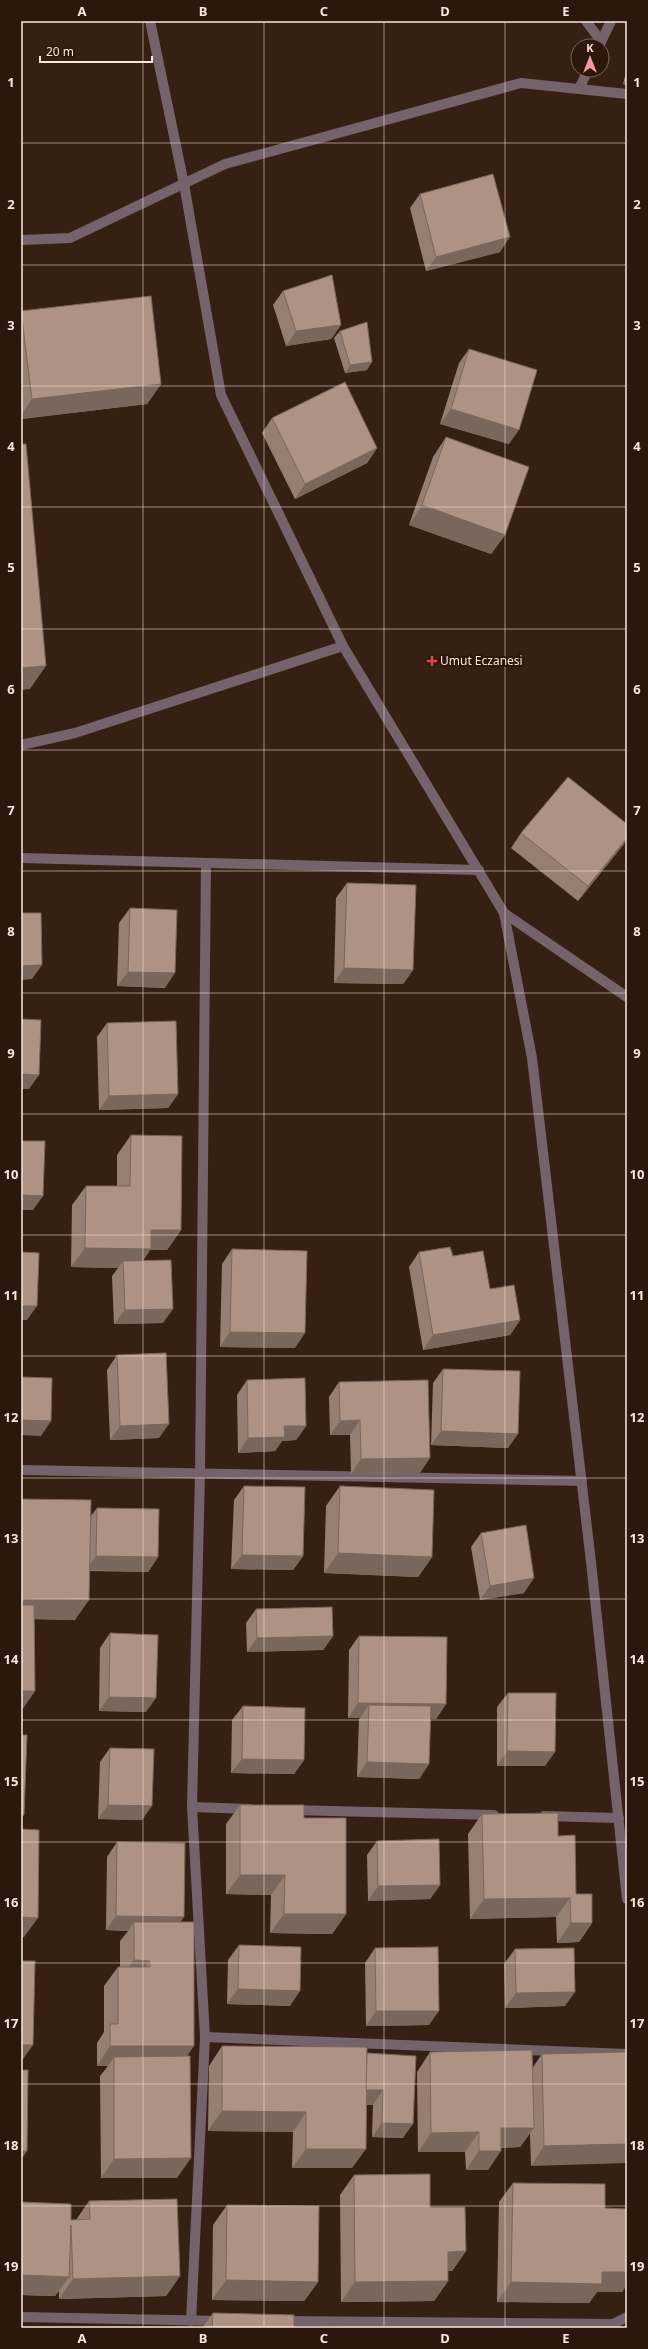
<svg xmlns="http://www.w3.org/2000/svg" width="648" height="2349" viewBox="0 0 648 2349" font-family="'Noto Sans',sans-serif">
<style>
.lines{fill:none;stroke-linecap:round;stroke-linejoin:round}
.minor{stroke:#74636a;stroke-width:10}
.tertiary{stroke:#74636a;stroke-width:10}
.wall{fill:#967e72}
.shaded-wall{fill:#7a665c}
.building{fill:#ae9284;stroke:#7a665c}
.grid{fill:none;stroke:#f6e7df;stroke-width:1;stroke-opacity:0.55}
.health-dot{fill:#e0444e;stroke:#2b170b;stroke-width:1.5}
.labels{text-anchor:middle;stroke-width:4;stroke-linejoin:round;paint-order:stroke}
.poi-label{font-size:12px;fill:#f6e7df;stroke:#2b170b;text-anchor:start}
.neatline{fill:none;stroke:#f6e7df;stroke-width:1.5}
.grid-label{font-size:13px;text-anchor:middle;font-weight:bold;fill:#f6e7df}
</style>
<rect width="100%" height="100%" fill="#362014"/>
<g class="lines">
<g class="minor">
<polyline points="150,21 184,184 221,395 343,646 504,913 532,1058 591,1562 627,1899"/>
<polyline points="586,21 601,41"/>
<polyline points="599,46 611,21"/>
<polyline points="579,89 588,70"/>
<polyline points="21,745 75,733 343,646"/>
<polyline points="21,858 479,870"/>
<polyline points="504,913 627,997"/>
<polyline points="21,1470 582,1481"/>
<polyline points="192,1807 250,1809"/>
<polyline points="290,1810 494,1815"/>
<polyline points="544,1816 619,1818"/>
<polyline points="205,2037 627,2054"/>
<polyline points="21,2317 221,2321"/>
<polyline points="191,2321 205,2037 192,1807 200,1474 206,863"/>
<polyline points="281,2321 613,2324 627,2317"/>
</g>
<polyline class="tertiary" points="21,240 70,238 225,164 521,83 627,94"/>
</g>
<g class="wall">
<polygon points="627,69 627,85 623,84"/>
<polygon points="420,194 500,252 426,271 410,208"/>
<polygon points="283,291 341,325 331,339 286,346 273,305"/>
<polygon points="21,311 161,384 147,404 21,419"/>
<polygon points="340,331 367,370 345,373 334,338"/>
<polygon points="469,349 509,444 440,424 459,363"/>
<polygon points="272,418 377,448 367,463 295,499 262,433"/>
<polygon points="446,437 505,535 491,554 409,525 433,457"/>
<polygon points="521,833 624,844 578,901 511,848"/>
<polygon points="347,883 413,970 403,984 334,983 336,898"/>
<polygon points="130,908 165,988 117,986 119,923"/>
<polygon points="107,1023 178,1094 168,1108 99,1110 97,1037"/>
<polygon points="131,1135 181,1230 167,1250 150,1250 143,1261 163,1323 114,1324 112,1276 118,1268 71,1267 72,1205 86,1186 117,1186 117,1155"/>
<polygon points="232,1249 295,1348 220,1347 222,1264"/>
<polygon points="419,1252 453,1256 490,1289 520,1320 510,1335 423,1350 409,1267"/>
<polygon points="117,1355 159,1438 110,1440 107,1370"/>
<polygon points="443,1369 508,1448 431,1445 433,1383"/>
<polygon points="247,1380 306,1426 296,1440 282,1441 275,1451 238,1453 237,1395"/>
<polygon points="339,1382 420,1473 351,1474 350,1435 330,1435 329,1397"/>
<polygon points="244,1486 303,1556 293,1570 231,1569 234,1500"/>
<polygon points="340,1486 432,1557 418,1577 324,1573 326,1506"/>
<polygon points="21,1499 90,1517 97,1508 158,1557 148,1572 89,1571 75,1620 34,1619 35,1691 21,1711"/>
<polygon points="481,1533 524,1593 480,1600 471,1547"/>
<polygon points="256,1609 333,1636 323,1650 247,1652 246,1623"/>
<polygon points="110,1633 146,1712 99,1711 100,1648"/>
<polygon points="359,1636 446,1704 436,1719 430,1719 429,1764 419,1779 357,1777 359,1719 360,1718 348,1718 349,1650"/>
<polygon points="508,1693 545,1766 497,1766 497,1707"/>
<polygon points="243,1706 304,1760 294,1774 231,1773 232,1720"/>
<polygon points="110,1748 142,1820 98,1819 100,1762"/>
<polygon points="240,1805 346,1914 332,1934 270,1933 271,1895 226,1894 226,1824"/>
<polygon points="482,1814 558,1836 576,1894 592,1923 579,1942 557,1943 556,1917 470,1919 468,1834"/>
<polygon points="377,1841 440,1885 430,1899 368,1901 367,1855"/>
<polygon points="117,1842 181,1922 187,2056 177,2178 101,2178 100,2076 108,2066 97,2066 97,2043 104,2032 104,1986 118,1967 120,1967 120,1941 128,1931 106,1930 107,1857"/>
<polygon points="239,1945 290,2006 227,2004 228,1960"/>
<polygon points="375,1948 429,2025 366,2026 365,1963"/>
<polygon points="515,1949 565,2006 505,2008 504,1964"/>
<polygon points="222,2046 367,2053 403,2138 372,2137 373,2105 366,2105 352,2168 292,2168 293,2132 208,2131 209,2066"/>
<polygon points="430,2052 533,2067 542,2054 627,2052 531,2166 530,2133 520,2147 501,2148 488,2170 466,2170 465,2152 418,2152 417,2072"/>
<polygon points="354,2175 466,2251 452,2271 448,2271 448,2281 434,2301 341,2302 340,2195"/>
<polygon points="513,2183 605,2208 622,2292 597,2292 589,2303 497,2302 499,2202"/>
<polygon points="89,2201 180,2276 166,2296 59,2299 59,2291 55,2296 21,2295 21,2202 71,2220 76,2220"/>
<polygon points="227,2205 318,2282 304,2301 212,2300 213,2225"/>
<polygon points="213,2313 294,2328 202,2328"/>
</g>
<g class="shaded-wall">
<polygon points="627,78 627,85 623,84"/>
<polygon points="510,237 500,252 426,271 436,257"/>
<polygon points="341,325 331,339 286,346 296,331"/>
<polygon points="372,362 367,370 345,373 350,365"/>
<polygon points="161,384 147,404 21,419 21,415 32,399"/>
<polygon points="451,409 519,430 509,444 440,424"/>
<polygon points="377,448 367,463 295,499 305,484"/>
<polygon points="422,505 505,535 491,554 409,525"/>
<polygon points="46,666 30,689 21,690 21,668"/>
<polygon points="627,838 627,839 624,844 578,901 588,886"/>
<polygon points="42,965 32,979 21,980 21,966"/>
<polygon points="344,968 413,970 403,984 334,983"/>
<polygon points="128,972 175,973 165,988 117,986"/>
<polygon points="21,1074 39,1075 29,1089 21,1089"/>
<polygon points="178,1094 168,1108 99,1110 109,1096"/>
<polygon points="21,1195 43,1196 33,1210 21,1210"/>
<polygon points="151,1230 181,1230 167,1250 150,1250 138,1268 123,1261 118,1268 71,1267 85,1248"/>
<polygon points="21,1306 37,1306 27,1320 21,1320"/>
<polygon points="173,1309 163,1323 114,1324 125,1310"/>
<polygon points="520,1320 510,1335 423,1350 433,1335"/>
<polygon points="230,1332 305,1333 295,1348 220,1347"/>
<polygon points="21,1420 51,1421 41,1436 21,1435"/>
<polygon points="360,1420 350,1435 330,1435 340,1421"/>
<polygon points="169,1424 159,1438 110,1440 120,1426"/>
<polygon points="284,1426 306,1426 296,1440 282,1441 275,1451 238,1453 248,1438"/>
<polygon points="441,1431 518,1434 508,1448 431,1445"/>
<polygon points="430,1458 420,1473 351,1474 361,1459"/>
<polygon points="338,1553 432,1557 418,1577 324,1573"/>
<polygon points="242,1555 303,1556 293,1570 231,1569"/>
<polygon points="96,1556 158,1557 148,1572 86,1570"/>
<polygon points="534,1578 524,1593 480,1600 490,1586"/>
<polygon points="21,1599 89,1600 75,1620 21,1619"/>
<polygon points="333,1636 323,1650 247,1652 257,1638"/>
<polygon points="21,1691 35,1691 21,1711"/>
<polygon points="109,1697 156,1698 146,1712 99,1711"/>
<polygon points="358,1703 446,1704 436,1719 368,1718 369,1705 360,1718 348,1718"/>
<polygon points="507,1751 555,1752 545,1766 497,1766"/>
<polygon points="242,1759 304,1760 294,1774 231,1773"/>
<polygon points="367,1762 429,1764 419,1779 357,1777"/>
<polygon points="108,1805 152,1806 142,1820 98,1819"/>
<polygon points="21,1815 24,1815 21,1819"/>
<polygon points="240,1875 285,1875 271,1895 226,1894"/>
<polygon points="440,1885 430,1899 368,1901 378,1886"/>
<polygon points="570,1898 556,1917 470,1919 484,1899"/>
<polygon points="284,1914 346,1914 332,1934 270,1933"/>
<polygon points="116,1916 184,1917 174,1931 134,1922 128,1931 106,1930"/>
<polygon points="21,1917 38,1918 24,1937 21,1937"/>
<polygon points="571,1923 592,1923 579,1942 557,1943"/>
<polygon points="134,1960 150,1961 136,1980 120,1979"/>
<polygon points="238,1989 300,1991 290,2006 227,2004"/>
<polygon points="575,1992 565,2006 505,2008 516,1993"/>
<polygon points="376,2011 439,2011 429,2025 366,2026"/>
<polygon points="21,2045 33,2045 21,2062"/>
<polygon points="110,2046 194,2046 180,2066 114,2057 108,2066 97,2066"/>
<polygon points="363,2090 383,2090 373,2105 353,2104"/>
<polygon points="222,2111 306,2112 293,2132 208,2131"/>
<polygon points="382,2123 413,2124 403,2138 372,2137"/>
<polygon points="501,2128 534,2128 520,2147 487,2148"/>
<polygon points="479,2132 465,2152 418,2152 431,2133"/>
<polygon points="627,2144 627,2163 531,2166 544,2146"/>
<polygon points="306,2149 366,2149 352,2168 292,2168"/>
<polygon points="21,2151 27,2151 21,2160"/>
<polygon points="479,2151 501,2151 488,2170 466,2170"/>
<polygon points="191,2158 177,2178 101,2178 114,2159"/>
<polygon points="466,2251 452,2271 434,2271 448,2252"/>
<polygon points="602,2272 627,2272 627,2285 622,2292 597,2292 589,2303 497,2302 511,2282"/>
<polygon points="21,2275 69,2277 55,2296 21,2295"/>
<polygon points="180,2276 166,2296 59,2299 73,2279"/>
<polygon points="226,2280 318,2282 304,2301 212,2300"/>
<polygon points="448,2281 434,2301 341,2302 355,2282"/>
</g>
<g class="building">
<polygon points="493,174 510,237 436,257 420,194"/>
<polygon points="332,275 341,325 296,331 283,291"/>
<polygon points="151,296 161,384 32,399 21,311"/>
<polygon points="367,322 372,362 350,365 340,331"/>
<polygon points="469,349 537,370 519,430 451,409"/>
<polygon points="345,382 377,448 305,484 272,418"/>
<polygon points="446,437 529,467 505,535 422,505"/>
<polygon points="21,444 26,444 46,666 21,668"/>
<polygon points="568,777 627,824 627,838 588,886 521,833"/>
<polygon points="347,883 416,885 413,970 344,968"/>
<polygon points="130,908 177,910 175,973 128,972"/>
<polygon points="21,913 41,913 42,965 21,966"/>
<polygon points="21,1019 41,1020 39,1075 21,1074"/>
<polygon points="176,1021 178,1094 109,1096 107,1023"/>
<polygon points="131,1135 182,1136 181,1230 151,1230 151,1249 85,1248 86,1186 130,1186"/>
<polygon points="21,1141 45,1141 43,1196 21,1195"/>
<polygon points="450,1247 453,1256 483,1251 490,1289 514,1285 520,1320 433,1335 419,1252"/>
<polygon points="232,1249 307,1251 305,1333 230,1332"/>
<polygon points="21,1252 39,1253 37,1306 21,1306"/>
<polygon points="171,1260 173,1309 125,1310 123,1261"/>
<polygon points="166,1353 169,1424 120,1426 117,1355"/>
<polygon points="443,1369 520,1371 518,1434 441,1431"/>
<polygon points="21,1377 52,1378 51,1421 21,1420"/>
<polygon points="305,1378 306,1426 284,1426 285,1437 248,1438 247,1380"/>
<polygon points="428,1380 430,1458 361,1459 360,1420 340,1421 339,1382"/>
<polygon points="244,1486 305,1487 303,1556 242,1555"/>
<polygon points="340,1486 434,1490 432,1557 338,1553"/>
<polygon points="21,1499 91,1500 89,1600 21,1599"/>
<polygon points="97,1508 159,1509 158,1557 96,1556"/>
<polygon points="526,1525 534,1578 490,1586 481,1533"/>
<polygon points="21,1605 34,1605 35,1691 21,1691"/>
<polygon points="332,1607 333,1636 257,1638 256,1609"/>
<polygon points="110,1633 158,1635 156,1698 109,1697"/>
<polygon points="359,1636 447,1637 446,1704 358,1703"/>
<polygon points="508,1693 556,1693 555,1752 507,1751"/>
<polygon points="369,1705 431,1706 429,1764 367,1762"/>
<polygon points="243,1706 305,1708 304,1760 242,1759"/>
<polygon points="21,1735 27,1735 24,1815 21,1815"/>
<polygon points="110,1748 154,1749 152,1806 108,1805"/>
<polygon points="240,1805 304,1805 304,1818 346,1818 346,1914 284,1914 285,1875 240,1875"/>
<polygon points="558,1813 558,1836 575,1835 576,1894 592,1894 592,1923 571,1923 570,1898 484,1899 482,1814"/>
<polygon points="21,1829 39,1830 38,1918 21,1917"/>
<polygon points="439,1839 440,1885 378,1886 377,1841"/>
<polygon points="117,1842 185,1843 184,1917 116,1916"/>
<polygon points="134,1922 194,1922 194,2046 110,2046 110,2024 118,2024 118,1967 150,1967 150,1961 134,1960"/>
<polygon points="239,1945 301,1947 300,1991 238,1989"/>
<polygon points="438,1947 439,2011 376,2011 375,1948"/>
<polygon points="574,1948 575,1992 516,1993 515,1949"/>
<polygon points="21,1961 35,1961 33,2045 21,2045"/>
<polygon points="222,2046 367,2047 366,2149 306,2149 306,2112 222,2111"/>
<polygon points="532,2050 534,2128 501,2128 501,2151 479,2151 479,2132 431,2133 430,2052"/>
<polygon points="627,2052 627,2144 544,2146 542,2054"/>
<polygon points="367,2053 416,2056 413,2124 382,2123 383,2090 366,2090"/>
<polygon points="190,2056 191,2158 114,2159 114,2057"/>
<polygon points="21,2070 28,2070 27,2151 21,2151"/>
<polygon points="430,2174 430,2207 465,2207 466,2251 448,2252 448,2281 355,2282 354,2175"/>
<polygon points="513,2183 605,2184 605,2208 627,2209 627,2272 602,2272 602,2284 511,2282"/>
<polygon points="177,2199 180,2276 73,2279 71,2225 69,2277 21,2275 21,2202 71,2204 71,2220 90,2219 89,2201"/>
<polygon points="227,2205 319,2206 318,2282 226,2280"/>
<polygon points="213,2313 294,2315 294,2328 212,2328"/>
</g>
<path class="grid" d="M143,21V2328M264,21V2328M384,21V2328M505,21V2328M21,143H627M21,265H627M21,386H627M21,507H627M21,629H627M21,750H627M21,871H627M21,993H627M21,1114H627M21,1235H627M21,1356H627M21,1478H627M21,1599H627M21,1720H627M21,1842H627M21,1963H627M21,2084H627M21,2206H627"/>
<path class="health-dot" d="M430 655h4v4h4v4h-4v4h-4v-4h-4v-4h4z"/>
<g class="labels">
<g class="poi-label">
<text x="440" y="665">Umut Eczanesi</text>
</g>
</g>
<rect width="648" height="2349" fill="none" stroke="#2b170b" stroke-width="44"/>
<g transform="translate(590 58)"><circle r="19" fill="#2b170b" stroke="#7c6a60"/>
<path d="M0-3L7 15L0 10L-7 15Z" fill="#f49aa6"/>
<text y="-6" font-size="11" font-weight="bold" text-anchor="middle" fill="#f6e7df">K</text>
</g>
<path d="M40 56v6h112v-6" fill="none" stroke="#f6e7df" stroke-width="2"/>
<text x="46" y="56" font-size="12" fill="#f6e7df" stroke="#2b170b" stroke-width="3" paint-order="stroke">20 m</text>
<rect x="22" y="22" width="604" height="2305" class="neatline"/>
<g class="grid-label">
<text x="82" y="16">A</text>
<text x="203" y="16">B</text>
<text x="324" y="16">C</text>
<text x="445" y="16">D</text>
<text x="566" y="16">E</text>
<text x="11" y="87">1</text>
<text x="637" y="87">1</text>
<text x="11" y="209">2</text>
<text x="637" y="209">2</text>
<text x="11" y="330">3</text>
<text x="637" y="330">3</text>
<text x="11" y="451">4</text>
<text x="637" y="451">4</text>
<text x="11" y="572">5</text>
<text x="637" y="572">5</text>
<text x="11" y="694">6</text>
<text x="637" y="694">6</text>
<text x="11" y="815">7</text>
<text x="637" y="815">7</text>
<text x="11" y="936">8</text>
<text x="637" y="936">8</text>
<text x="11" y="1058">9</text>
<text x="637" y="1058">9</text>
<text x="11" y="1179">10</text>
<text x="637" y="1179">10</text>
<text x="11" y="1300">11</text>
<text x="637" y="1300">11</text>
<text x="11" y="1422">12</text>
<text x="637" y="1422">12</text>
<text x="11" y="1543">13</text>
<text x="637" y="1543">13</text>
<text x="11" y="1664">14</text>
<text x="637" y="1664">14</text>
<text x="11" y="1786">15</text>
<text x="637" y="1786">15</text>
<text x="11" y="1907">16</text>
<text x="637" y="1907">16</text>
<text x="11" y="2028">17</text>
<text x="637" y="2028">17</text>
<text x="11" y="2150">18</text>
<text x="637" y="2150">18</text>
<text x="11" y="2271">19</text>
<text x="637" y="2271">19</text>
<text x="82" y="2343">A</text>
<text x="203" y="2343">B</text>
<text x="324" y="2343">C</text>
<text x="445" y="2343">D</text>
<text x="566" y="2343">E</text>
</g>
</svg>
